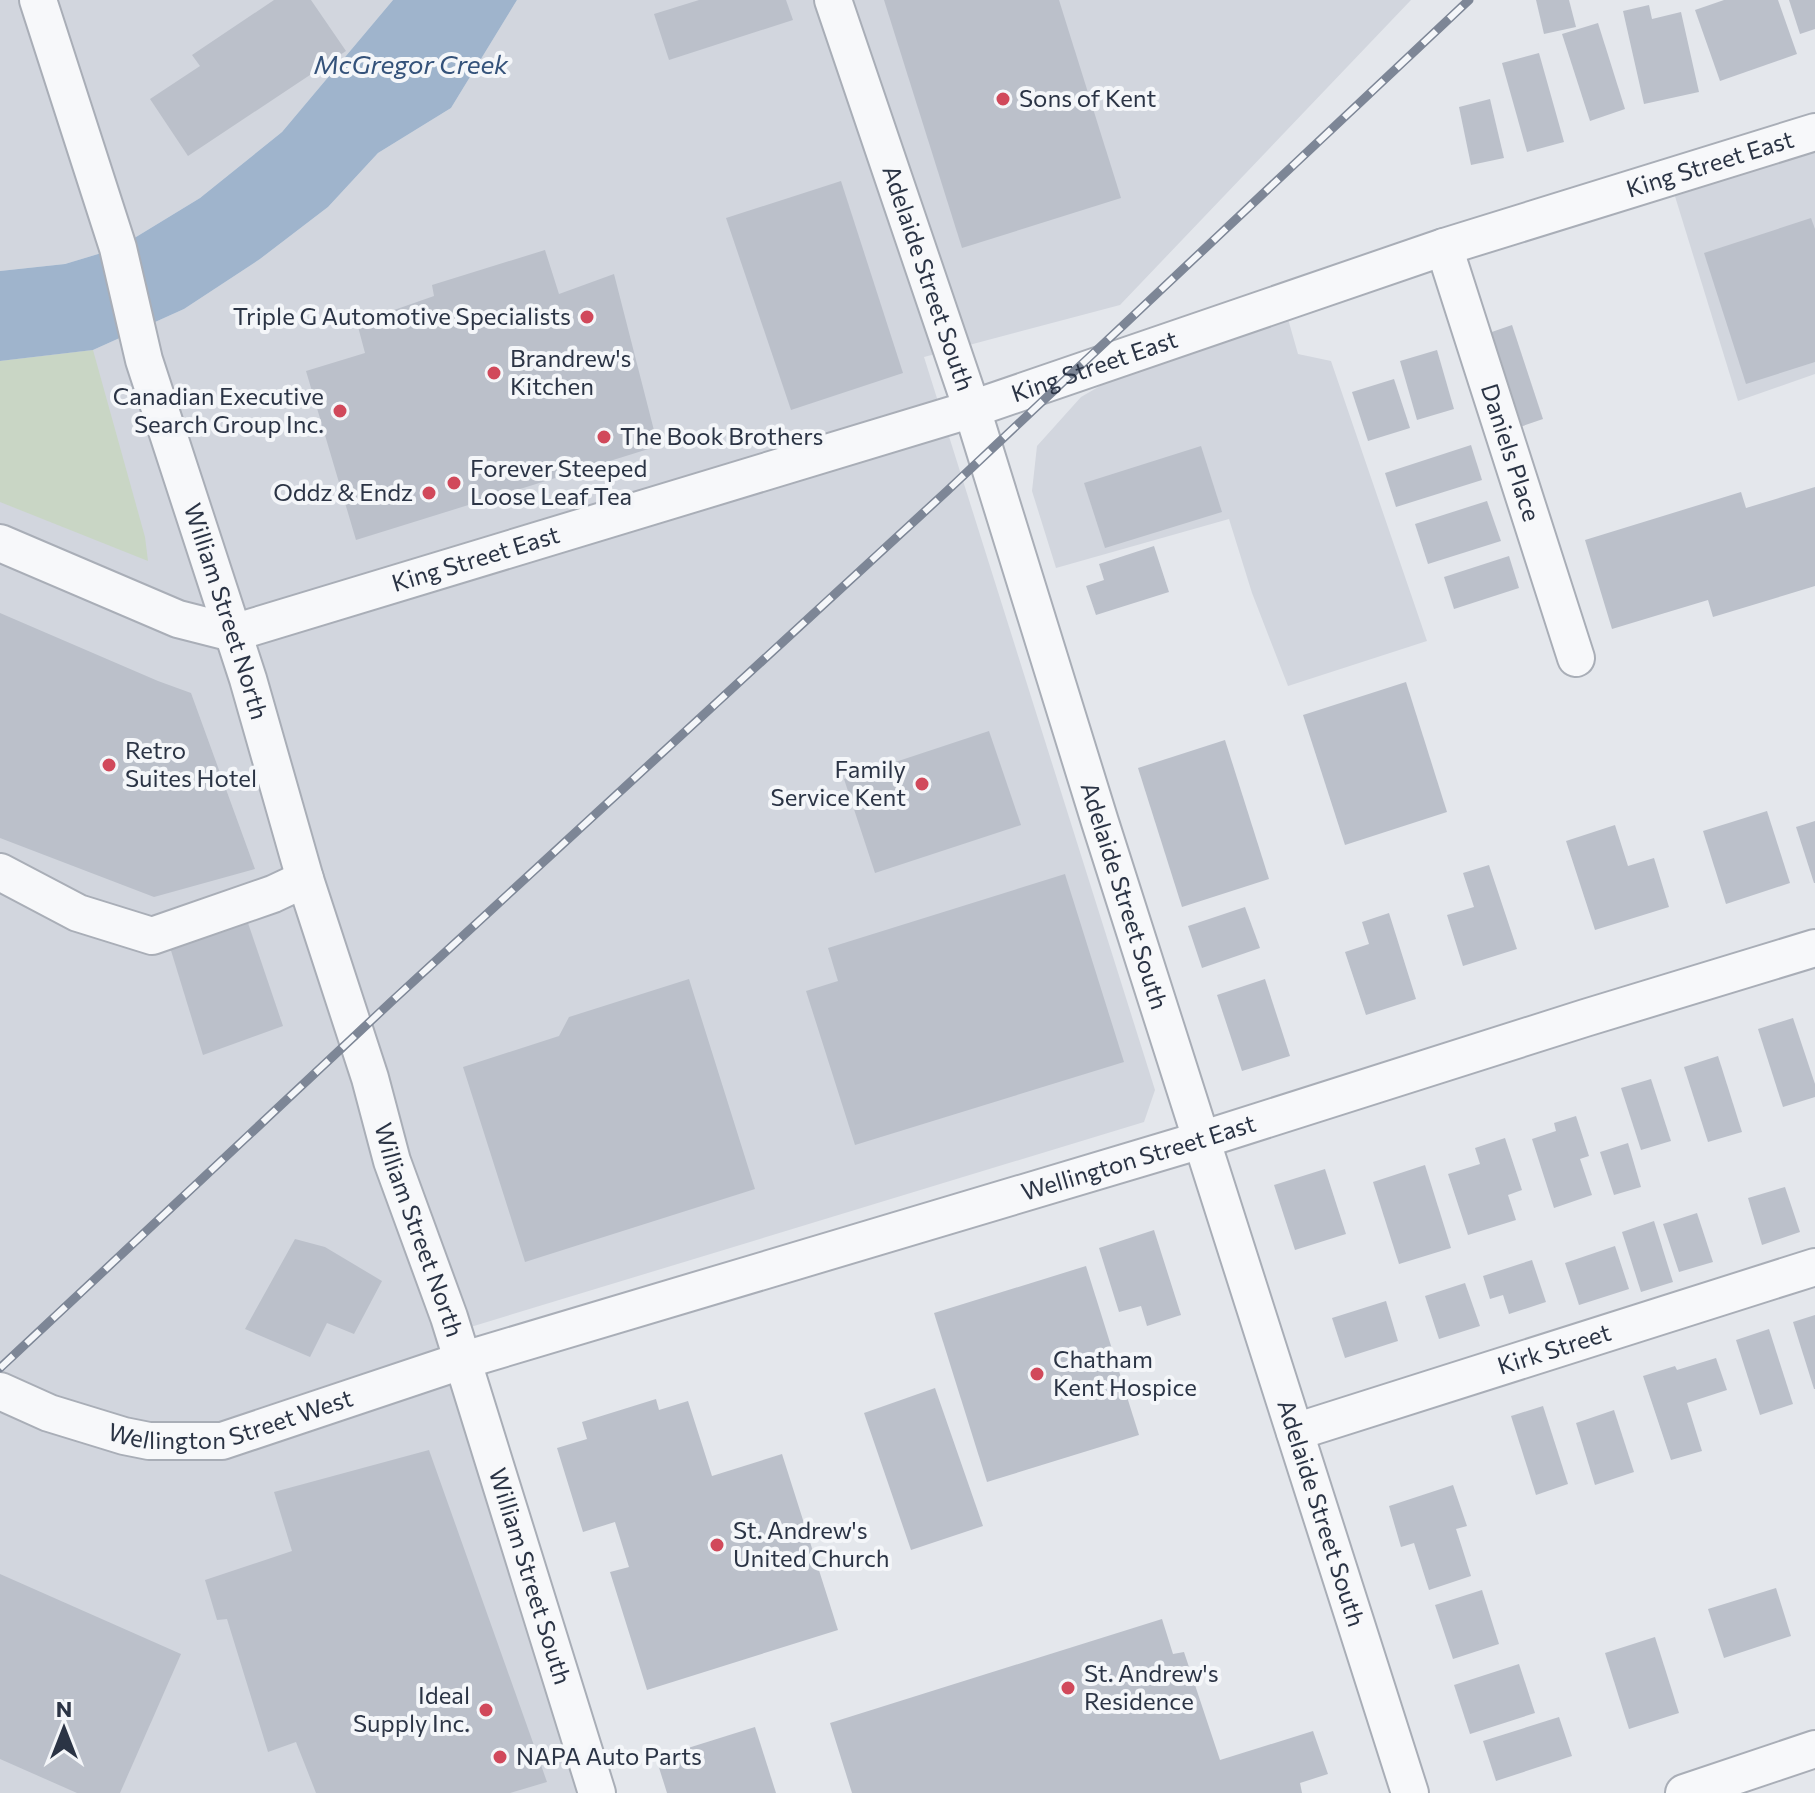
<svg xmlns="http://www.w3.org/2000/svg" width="1815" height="1793" viewBox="0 0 1815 1793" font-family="Commissioner,sans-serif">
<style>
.built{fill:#d2d6de}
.green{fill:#c9d6c5}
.water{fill:#9fb4cc}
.building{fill:#bbc0ca}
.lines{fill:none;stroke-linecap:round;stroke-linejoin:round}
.minor-casing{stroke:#a9aeb7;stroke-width:40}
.minor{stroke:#f7f8fa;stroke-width:36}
.rail-casing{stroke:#7d8696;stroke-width:9}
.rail{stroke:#f4f6f9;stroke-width:6;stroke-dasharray:18;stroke-linecap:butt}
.poi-dot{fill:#d1495b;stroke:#f4f6f9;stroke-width:3}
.labels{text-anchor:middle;stroke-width:8;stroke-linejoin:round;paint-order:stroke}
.poi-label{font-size:24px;fill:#2b3445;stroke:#f4f6f9;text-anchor:start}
.street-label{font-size:24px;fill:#2b3445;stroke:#f4f6f9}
.water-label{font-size:26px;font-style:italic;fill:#34527a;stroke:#f4f6f9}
</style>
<rect width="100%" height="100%" fill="#e4e7ec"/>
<g class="built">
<polygon points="0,0 393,0 282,132 200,198 118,248 65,264 0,271"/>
<polygon points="517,0 1411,0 1120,305 924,357 1155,1090 1144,1122 441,1336 582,1793 0,1793 0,361 93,350 184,309 260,259 328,207 378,153 451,108"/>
<polygon points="1815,148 1815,374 1738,401 1674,193"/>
<polygon points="1288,319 1298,354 1331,361 1427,641 1288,686 1252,593 1229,519 1056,568 1032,491 1037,446 1081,397 1126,371"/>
</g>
<polygon class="green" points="93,350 145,537 148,561 0,502 0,361"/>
<polygon class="water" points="393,0 517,0 451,108 378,153 328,207 260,259 184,309 93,350 0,361 0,271 65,264 118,248 200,198 282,132"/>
<g class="building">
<polygon points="274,0 311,0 346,51 188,156 150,99 200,66 192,55"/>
<polygon points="699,0 786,0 793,20 669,60 654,14"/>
<polygon points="884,0 1059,0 1121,198 962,248"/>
<polygon points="1536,0 1569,0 1576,27 1544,34"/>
<polygon points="1724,0 1778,0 1797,54 1720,81 1695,10"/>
<polygon points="1789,0 1815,0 1815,29 1800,34"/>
<polygon points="1649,5 1652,19 1681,12 1699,92 1644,104 1623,11"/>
<polygon points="1598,23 1625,109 1590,121 1562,34"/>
<polygon points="1539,53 1564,142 1527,152 1502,63"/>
<polygon points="1490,99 1504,158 1471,165 1459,107"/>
<polygon points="841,181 903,373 791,410 726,218"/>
<polygon points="1811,218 1815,229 1815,362 1746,384 1704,253"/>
<polygon points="545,250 559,294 614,274 658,446 356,540 306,371 365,353 357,323 434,296 432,285"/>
<polygon points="1512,325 1543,419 1517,428 1486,334"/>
<polygon points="1437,350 1454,409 1417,420 1400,361"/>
<polygon points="1394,379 1410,428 1368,441 1352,392"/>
<polygon points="1471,445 1482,480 1396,507 1385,473"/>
<polygon points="1201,446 1222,512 1105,548 1084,483"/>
<polygon points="1815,487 1815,586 1713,617 1708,600 1612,629 1585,540 1741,492 1746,508"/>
<polygon points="1487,501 1501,541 1428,564 1415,524"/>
<polygon points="1154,546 1169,592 1096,615 1086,586 1104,580 1099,564"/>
<polygon points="1509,556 1519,588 1454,609 1444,577"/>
<polygon points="0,613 158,681 191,693 255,869 154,897 0,838"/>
<polygon points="1406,682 1447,812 1345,845 1303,715"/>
<polygon points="989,731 1021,825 875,873 844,779"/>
<polygon points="1225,740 1269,879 1182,907 1138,768"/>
<polygon points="1767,811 1790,883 1726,904 1703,831"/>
<polygon points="1815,821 1815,883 1814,883 1796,827"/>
<polygon points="1615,825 1628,866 1654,858 1669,907 1595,930 1566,841"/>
<polygon points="1489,865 1517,949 1463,966 1447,915 1474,907 1463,873"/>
<polygon points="1065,874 1124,1062 855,1145 806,991 838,981 828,948"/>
<polygon points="1245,907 1260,948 1202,968 1188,926"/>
<polygon points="1389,913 1416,999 1366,1015 1345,952 1369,944 1362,922"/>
<polygon points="247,920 283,1026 203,1055 169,944"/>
<polygon points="689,979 755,1189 525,1262 463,1067 559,1036 569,1017"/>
<polygon points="1265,979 1290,1056 1242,1071 1217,995"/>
<polygon points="1793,1018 1815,1084 1815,1097 1783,1107 1758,1029"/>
<polygon points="1718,1056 1742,1132 1708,1142 1684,1067"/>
<polygon points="1651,1079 1671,1141 1641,1150 1621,1088"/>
<polygon points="1576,1116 1589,1156 1580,1159 1592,1195 1554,1208 1532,1139 1556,1131 1554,1123"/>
<polygon points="1505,1138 1522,1190 1508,1195 1516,1220 1468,1235 1448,1174 1480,1164 1475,1148"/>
<polygon points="1628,1143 1641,1187 1614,1195 1600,1152"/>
<polygon points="1425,1165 1451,1248 1399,1264 1373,1182"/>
<polygon points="1325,1169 1346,1234 1295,1250 1274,1185"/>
<polygon points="1785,1187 1800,1232 1762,1245 1748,1198"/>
<polygon points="1697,1213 1713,1262 1679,1272 1663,1224"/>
<polygon points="1654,1221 1673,1282 1641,1292 1622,1232"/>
<polygon points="1154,1230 1181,1315 1147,1326 1141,1306 1119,1312 1099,1248"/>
<polygon points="295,1239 325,1247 382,1281 354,1334 327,1323 310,1357 245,1329"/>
<polygon points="1615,1246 1629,1289 1579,1305 1565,1263"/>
<polygon points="1532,1260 1546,1302 1509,1314 1503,1295 1490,1299 1483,1276"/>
<polygon points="1086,1266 1139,1435 987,1482 934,1313"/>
<polygon points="1465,1283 1480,1326 1439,1339 1425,1296"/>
<polygon points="1386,1301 1398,1341 1345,1358 1332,1318"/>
<polygon points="1815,1315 1815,1389 1814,1389 1793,1322"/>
<polygon points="1769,1329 1793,1404 1760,1415 1736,1340"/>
<polygon points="1716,1358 1727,1390 1687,1403 1702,1451 1671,1460 1643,1376 1675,1366 1677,1370"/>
<polygon points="935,1388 983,1526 911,1550 864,1413"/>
<polygon points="656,1399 659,1410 688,1401 712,1476 782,1454 838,1630 647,1690 610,1572 629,1567 615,1522 583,1532 557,1448 587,1439 582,1422"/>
<polygon points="1543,1406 1568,1484 1536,1495 1511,1416"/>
<polygon points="1614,1410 1634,1472 1595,1485 1576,1423"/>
<polygon points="429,1450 547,1782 510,1793 316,1793 296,1742 268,1752 227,1619 217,1620 205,1580 292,1551 274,1492"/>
<polygon points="1453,1485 1467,1526 1456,1529 1471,1576 1429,1590 1414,1543 1401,1547 1389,1506"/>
<polygon points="0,1574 181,1654 120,1793 77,1793 0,1759"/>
<polygon points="1776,1588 1791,1636 1724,1658 1708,1609"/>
<polygon points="1482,1590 1499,1644 1453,1659 1435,1605"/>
<polygon points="1162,1619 1173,1654 1184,1652 1220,1760 1313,1731 1328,1774 1300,1783 1302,1793 852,1793 830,1723"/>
<polygon points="1655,1637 1679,1713 1629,1729 1605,1653"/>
<polygon points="1519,1664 1535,1713 1470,1734 1454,1685"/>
<polygon points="1559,1717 1572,1756 1496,1781 1483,1741"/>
<polygon points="755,1727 776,1793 667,1793 656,1758"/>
</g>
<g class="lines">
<defs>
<g id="minor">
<path id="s1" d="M38,0L118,248L144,360L248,679L305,879L370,1078L392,1161L449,1317L597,1793"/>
<path id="s2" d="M833,0L972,409L1100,822L1410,1793"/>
<path id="s3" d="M1444,247L1576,658"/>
<path id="s4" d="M0,543L178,619L233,633L972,409L1444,247L1815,132"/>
<polyline points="0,872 78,913 152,936 273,894 305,879"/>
<path id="s5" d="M0,1391L49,1413L124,1436L149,1441H222L461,1361L1201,1140L1585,1018L1815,948"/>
<path id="s6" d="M1295,1432L1815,1267"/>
<polyline points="1684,1793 1815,1749"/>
</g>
</defs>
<use href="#minor" class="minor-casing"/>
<use href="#minor" class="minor"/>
<defs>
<polyline id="rail" points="0,1368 391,1002 947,491 1469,0"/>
</defs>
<use href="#rail" class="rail-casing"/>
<use href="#rail" class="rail"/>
</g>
<g class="poi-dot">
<circle cx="1003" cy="99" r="8"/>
<circle cx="587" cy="317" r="8"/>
<circle cx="494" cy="373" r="8"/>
<circle cx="340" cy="411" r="8"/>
<circle cx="604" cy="437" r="8"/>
<circle cx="454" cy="483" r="8"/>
<circle cx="429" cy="493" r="8"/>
<circle cx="109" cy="765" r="8"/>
<circle cx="922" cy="784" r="8"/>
<circle cx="1037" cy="1374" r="8"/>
<circle cx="717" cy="1545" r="8"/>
<circle cx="1068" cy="1688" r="8"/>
<circle cx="486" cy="1710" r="8"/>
<circle cx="500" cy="1757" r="8"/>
</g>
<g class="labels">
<g class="poi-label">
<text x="1019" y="107">Sons of Kent</text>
<text x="571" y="325" text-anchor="end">Triple G Automotive Specialists</text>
<text x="510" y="367">Brandrew's<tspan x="510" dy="28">Kitchen</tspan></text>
<text x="324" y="405" text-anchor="end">Canadian Executive<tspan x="324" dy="28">Search Group Inc.</tspan></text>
<text x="620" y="445">The Book Brothers</text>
<text x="470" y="477">Forever Steeped<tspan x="470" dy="28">Loose Leaf Tea</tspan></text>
<text x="413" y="501" text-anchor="end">Oddz &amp; Endz</text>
<text x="125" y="759">Retro<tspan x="125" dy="28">Suites Hotel</tspan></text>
<text x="906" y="778" text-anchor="end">Family<tspan x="906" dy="28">Service Kent</tspan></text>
<text x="1053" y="1368">Chatham<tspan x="1053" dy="28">Kent Hospice</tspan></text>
<text x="733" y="1539">St. Andrew's<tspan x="733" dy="28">United Church</tspan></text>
<text x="1084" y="1682">St. Andrew's<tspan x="1084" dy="28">Residence</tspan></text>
<text x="470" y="1704" text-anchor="end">Ideal<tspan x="470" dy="28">Supply Inc.</tspan></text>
<text x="516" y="1765">NAPA Auto Parts</text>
</g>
<g class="street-label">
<text dy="8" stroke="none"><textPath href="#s4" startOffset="1800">King Street East</textPath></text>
<text dy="8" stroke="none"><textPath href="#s2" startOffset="294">Adelaide Street South</textPath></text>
<text dy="8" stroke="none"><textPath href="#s4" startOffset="1152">King Street East</textPath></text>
<text dy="8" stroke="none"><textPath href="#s3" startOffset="216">Daniels Place</textPath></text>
<text dy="8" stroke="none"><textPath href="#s4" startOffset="504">King Street East</textPath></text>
<text dy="8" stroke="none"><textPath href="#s1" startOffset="640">William Street North</textPath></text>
<text dy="8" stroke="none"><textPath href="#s2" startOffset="942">Adelaide Street South</textPath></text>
<text dy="8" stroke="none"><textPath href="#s5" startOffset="1190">Wellington Street East</textPath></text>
<text dy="8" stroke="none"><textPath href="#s1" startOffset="1288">William Street North</textPath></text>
<text dy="8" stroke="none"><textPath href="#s6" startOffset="272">Kirk Street</textPath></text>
<text dy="8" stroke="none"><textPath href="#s5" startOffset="242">Wellington Street West</textPath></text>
<text dy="8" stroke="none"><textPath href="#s2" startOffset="1590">Adelaide Street South</textPath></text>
<text dy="8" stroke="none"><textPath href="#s1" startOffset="1652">William Street South</textPath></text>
</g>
<g class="water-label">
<text x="411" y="74">McGregor Creek</text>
</g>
</g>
<g transform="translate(64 1729)" stroke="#f4f6f9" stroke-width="6" paint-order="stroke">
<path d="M0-6L14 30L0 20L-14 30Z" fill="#2b3445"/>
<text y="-12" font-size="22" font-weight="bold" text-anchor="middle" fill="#2b3445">N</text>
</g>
</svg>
